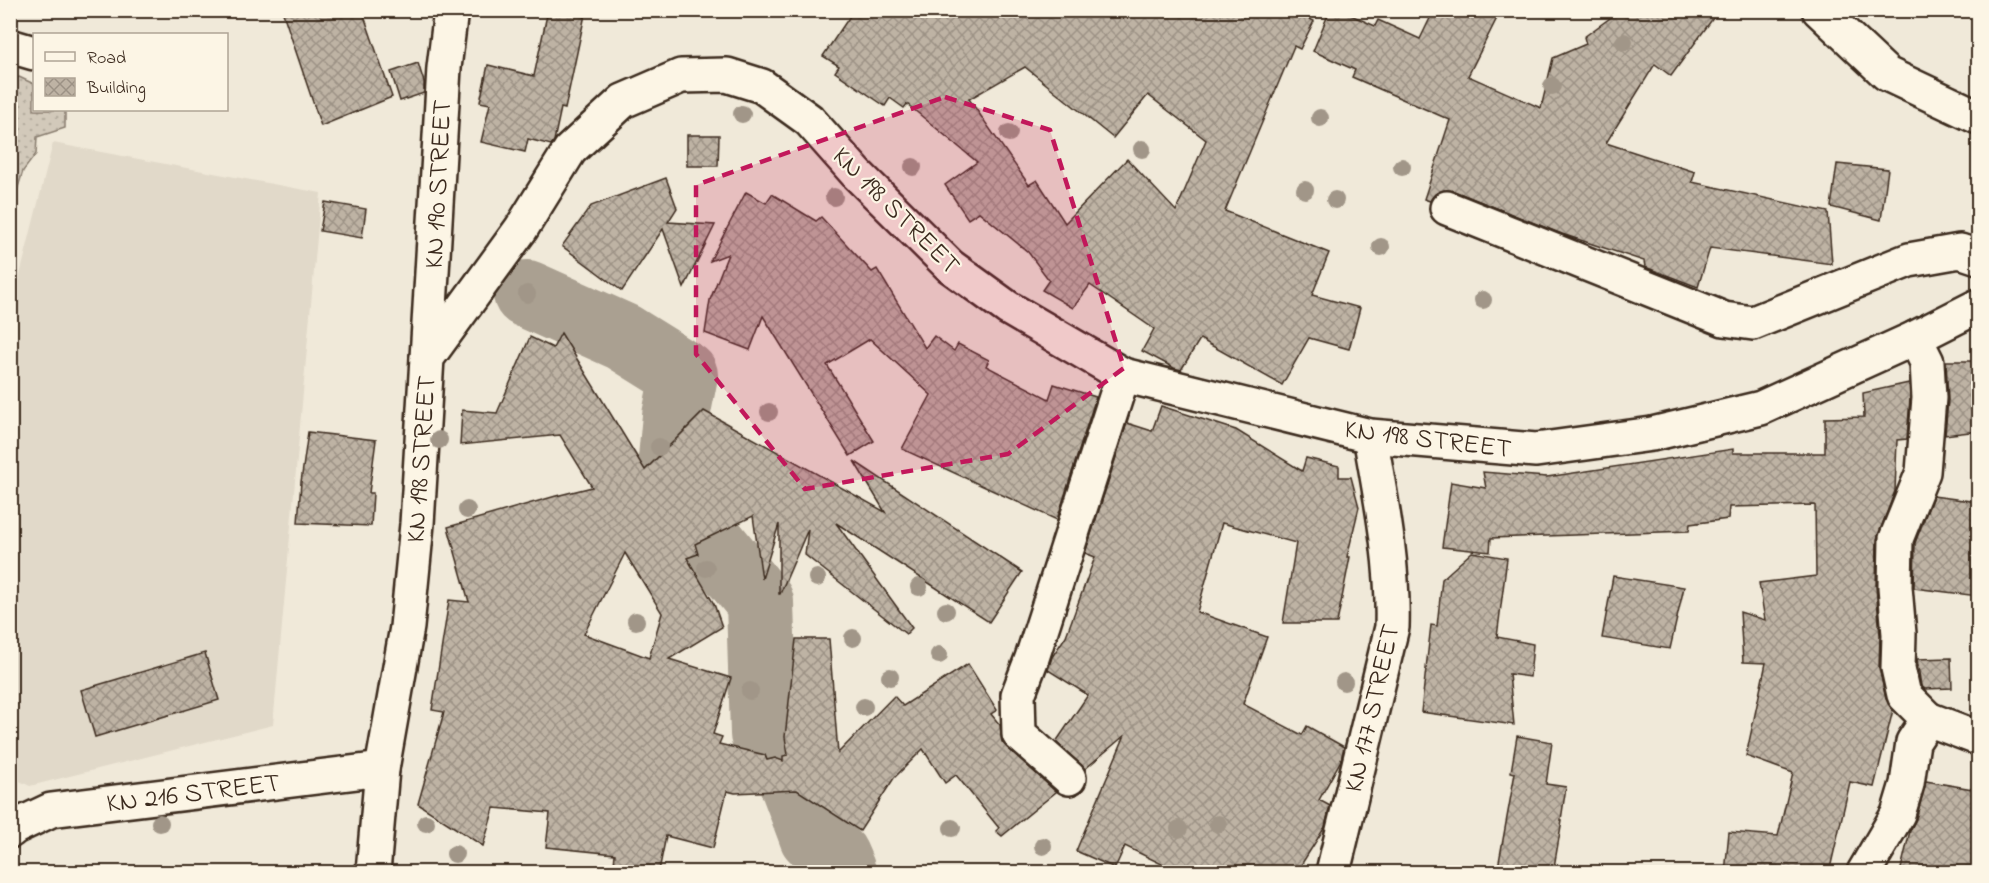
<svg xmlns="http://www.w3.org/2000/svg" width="1989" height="883" viewBox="0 0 1989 883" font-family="'Indie Flower',sans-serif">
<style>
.built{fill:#e1d9c9}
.park{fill:url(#park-dots);stroke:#867a6c;stroke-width:1.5}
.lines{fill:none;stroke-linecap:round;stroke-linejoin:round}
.river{stroke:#aaa091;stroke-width:68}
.building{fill:url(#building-cross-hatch);stroke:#3b2a1e;stroke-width:1.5;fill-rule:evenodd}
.minor-casing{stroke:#3b2a1e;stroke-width:38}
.major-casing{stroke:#3b2a1e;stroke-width:38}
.minor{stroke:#fcf5e5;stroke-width:33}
.major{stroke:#fcf5e5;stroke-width:33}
.tree{fill:#a19688}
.marked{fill:#c2185b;fill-opacity:0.2;stroke:#c2185b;stroke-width:4.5;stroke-dasharray:12 8;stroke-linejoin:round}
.labels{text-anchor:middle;stroke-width:4.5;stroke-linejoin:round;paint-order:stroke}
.street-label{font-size:27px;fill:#3b2a1e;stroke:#fcf5e5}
</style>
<defs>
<pattern id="park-dots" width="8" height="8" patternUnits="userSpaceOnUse" patternTransform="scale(1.5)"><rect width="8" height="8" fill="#d2c9ba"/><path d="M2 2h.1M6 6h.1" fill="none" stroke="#b5ad9f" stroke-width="1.8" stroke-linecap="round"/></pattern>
<pattern id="building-cross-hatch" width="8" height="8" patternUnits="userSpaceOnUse" patternTransform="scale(1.5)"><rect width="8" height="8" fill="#beb3a4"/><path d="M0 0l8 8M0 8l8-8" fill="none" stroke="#9c9285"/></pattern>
</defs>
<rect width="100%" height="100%" fill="#f0e9d9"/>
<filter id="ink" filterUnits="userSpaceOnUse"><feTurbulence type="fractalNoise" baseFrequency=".0167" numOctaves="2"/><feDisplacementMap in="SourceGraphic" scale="12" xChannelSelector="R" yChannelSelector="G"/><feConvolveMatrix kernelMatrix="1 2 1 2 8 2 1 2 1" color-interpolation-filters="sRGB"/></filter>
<g filter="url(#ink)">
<polygon class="built" points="53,143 321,193 273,725 30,786 11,777 11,311"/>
<polygon class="park" points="19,77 34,84 34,110 65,110 65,128 37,137 36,154 23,171 11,210 11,81"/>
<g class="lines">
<polyline class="river" points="527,294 623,337 684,375 676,416 671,469 706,535 760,602 764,734 788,769 813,836 835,856 842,872"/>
</g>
<g class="building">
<polygon points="282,10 362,10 392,97 321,126"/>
<polygon points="548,10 586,10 565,109 561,108 554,141 551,145 528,139 525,152 481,142 490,104 480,102 488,65 534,76"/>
<path d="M854,10H1292L1314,21L1300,49L1294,46L1225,211L1329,253L1312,295L1360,308L1349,349L1309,338L1282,385L1200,339L1181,370L1174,368L1142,351L1154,329L1090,285L1073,308L1042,290L1049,280L1028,252L979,212L968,219L945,185L977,162L907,104L904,108L890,98L885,106L835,72L839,66L823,56ZM1025,67L1113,138L1148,95L1206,140L1176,211L1127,159L1065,223L1037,180L1029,185L969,99Z"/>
<polygon points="1330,10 1340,10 1375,26 1378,20 1420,39 1434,10 1501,10 1468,76 1541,108 1553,58 1586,44 1584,37 1610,18 1615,10 1719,10 1671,76 1655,64 1606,143 1695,172 1692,182 1828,212 1832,264 1710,248 1698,287 1645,267 1644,261 1562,234 1454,191 1444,190 1435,194 1430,201 1424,199 1450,120 1352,77 1355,70 1313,51"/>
<polygon points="418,63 424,82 424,93 400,101 391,72"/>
<polygon points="687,135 719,135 718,166 687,166"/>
<polygon points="1837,164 1888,169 1881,220 1831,207"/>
<polygon points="666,178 677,208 668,222 715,225 684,288 663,229 622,291 562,246 591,206"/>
<polygon points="746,192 766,203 772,194 816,221 821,217 872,272 877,269 925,348 934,336 954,351 958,344 989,360 986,366 1049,399 1054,384 1096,397 1057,520 902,449 931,395 870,339 827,365 874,441 850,456 763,316 750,350 705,333 710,300 728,254 710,261"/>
<polygon points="325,202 366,209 362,238 320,231"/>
<path d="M561,333L645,470L704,411L885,512L854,461L1022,572L989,622L836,523L912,628L906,634L805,555L808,529L780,594H779V524L762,579L753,516L695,544L698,554L687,558L714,604L722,627L669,659L731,678L713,734L722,737L719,744L765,755L767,760L775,758L783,761V756L788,755L785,737L796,639H829L838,753L894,696L903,706L968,664L997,710L991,714L1000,725L1002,742L1056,792L1002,836L996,831L999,828L956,775L945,783L923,749L894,778L860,831L797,790L735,793L727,791L713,848L666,836L659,871L614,865L615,854L546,847L550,813L494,808L483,846L418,804L444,712L432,710L449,600L469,602L448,527L556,496L592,487L560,435L460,445L462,410L497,413L530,337L553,348ZM625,553L662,613L649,658L584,634Z"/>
<polygon points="1946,361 1978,361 1978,431 1945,435 1948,400"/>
<polygon points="1909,383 1910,398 1907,439 1897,440 1895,491 1877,539 1876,587 1880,635 1879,668 1886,699 1893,710 1874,787 1850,782 1829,873 1725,873 1729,832 1778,836 1793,773 1746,756 1766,663 1743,662 1740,612 1765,620 1759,583 1816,576 1815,505 1729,507 1728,519 1690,524 1689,531 1491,538 1490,552 1442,547 1451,482 1486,488 1483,472 1547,477 1733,449 1733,453 1825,453 1825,418 1864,417 1863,393"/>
<polygon points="1161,406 1236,430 1302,471 1306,458 1339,466 1339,477 1351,477 1359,507 1347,557 1350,557 1337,623 1283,623 1296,543 1222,523 1197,612 1267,637 1243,704 1302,735 1307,726 1344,747 1341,760 1319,800 1330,806 1325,827 1296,873 1180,873 1125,846 1115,868 1076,851 1125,735 1085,769 1056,742 1088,695 1048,670 1052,657 1066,636 1095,557 1085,553 1127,423 1152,431"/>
<polygon points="308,432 376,440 369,493 373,493 371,526 298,523 301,482"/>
<polygon points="1933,496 1978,502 1978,596 1914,588 1915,543"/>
<polygon points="1472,552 1507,558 1497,637 1533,644 1530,677 1509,674 1514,725 1421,712 1431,625 1437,626 1442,579"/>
<polygon points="1613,576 1684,587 1670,649 1602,638"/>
<polygon points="205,653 219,700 95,737 81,690"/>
<polygon points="1951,658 1952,688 1925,689 1921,686 1917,659"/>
<polygon points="1517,736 1552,742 1546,784 1566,787 1561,820 1562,820 1553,873 1497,873 1515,773 1511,772"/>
<polygon points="1926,781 1978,790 1978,873 1900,873 1910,831 1916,819"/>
</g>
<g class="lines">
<defs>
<g id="minor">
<polyline points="10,46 34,53"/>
<polyline points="1447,208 1724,319 1753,323 1909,260 1960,251 1978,257"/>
<polyline points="427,358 444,68 451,10"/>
<polyline points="1928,719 1978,738"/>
<polyline points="1069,778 1019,734 1018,695 1032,658 1123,375"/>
<polyline points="10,831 15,827 51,810 382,769"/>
<polyline points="373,872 382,769 407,627 417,524 427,358 521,229 570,150 623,101 681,76 727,75 762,86 809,120 857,174 950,266 1008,308 1123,375 1370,436 1536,450 1652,434 1761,408 1915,338 1978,306"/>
<path d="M1333,872L1392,627C1394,563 1381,499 1370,436"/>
<polyline points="1864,872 1898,814 1907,784 1913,742 1928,719 1904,695 1898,668 1899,634 1895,587 1896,539 1923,472 1929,398 1927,362 1915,338"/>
</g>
<polyline id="major" points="1819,10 1887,74 1978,117"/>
</defs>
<use href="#minor" class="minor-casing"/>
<use href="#major" class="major-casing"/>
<use href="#minor" class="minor"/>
<use href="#major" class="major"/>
</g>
<g class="tree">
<circle cx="1624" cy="42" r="9"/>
<circle cx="1552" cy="86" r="9"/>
<circle cx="742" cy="114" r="9"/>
<circle cx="1320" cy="118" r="9"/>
<circle cx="1009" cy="133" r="9"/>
<circle cx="1142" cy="149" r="9"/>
<circle cx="913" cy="167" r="9"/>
<circle cx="1402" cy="167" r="9"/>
<circle cx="1305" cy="190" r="9"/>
<circle cx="834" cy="197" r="9"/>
<circle cx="1335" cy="200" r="9"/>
<circle cx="1381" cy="247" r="9"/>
<circle cx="527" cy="294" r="9"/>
<circle cx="1483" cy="300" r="9"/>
<circle cx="769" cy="412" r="9"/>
<circle cx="439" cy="440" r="9"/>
<circle cx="659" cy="447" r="9"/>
<circle cx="467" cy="510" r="9"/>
<circle cx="706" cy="568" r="9"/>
<circle cx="817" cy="578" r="9"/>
<circle cx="919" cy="587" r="9"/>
<circle cx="946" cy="611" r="9"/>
<circle cx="636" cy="621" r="9"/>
<circle cx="853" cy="638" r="9"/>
<circle cx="939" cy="655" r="9"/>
<circle cx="890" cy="677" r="9"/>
<circle cx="1344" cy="682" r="9"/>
<circle cx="750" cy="691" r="9"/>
<circle cx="864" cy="707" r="9"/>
<circle cx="160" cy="823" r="9"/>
<circle cx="426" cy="823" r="9"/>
<circle cx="1218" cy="824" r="9"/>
<circle cx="952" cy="828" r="9"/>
<circle cx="1179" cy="829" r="9"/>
<circle cx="1043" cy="846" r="9"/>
<circle cx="455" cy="854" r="9"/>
</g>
</g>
<path class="marked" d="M945,97L1050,130L1124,368L1008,454L805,489L696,354V185Z"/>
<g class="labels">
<g class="street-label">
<text transform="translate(437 184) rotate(-87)" y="9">KN 190 STREET</text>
<text transform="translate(897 210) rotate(45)" y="9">KN 198 STREET</text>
<text transform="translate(1428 438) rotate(7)" y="9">KN 198 STREET</text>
<text transform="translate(420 459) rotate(-86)" y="9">KN 198 STREET</text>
<text transform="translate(1371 708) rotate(-77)" y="9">KN 177 STREET</text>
<text transform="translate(193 792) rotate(-7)" y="9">KN 216 STREET</text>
</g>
</g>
<rect width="1989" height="883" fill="none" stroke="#fcf5e5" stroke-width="36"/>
<rect x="18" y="18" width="1953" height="847" fill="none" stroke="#3b2a1e" stroke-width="2" filter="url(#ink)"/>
<rect x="33" y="33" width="195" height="78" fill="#fcf5e5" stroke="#afa495" stroke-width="1.5"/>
<rect x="45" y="52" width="30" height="9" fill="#fcf5e5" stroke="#afa495" stroke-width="1.5"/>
<text x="87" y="63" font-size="18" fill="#3b2a1e">Road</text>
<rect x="45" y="78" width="30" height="18" fill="url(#building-cross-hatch)" stroke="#afa495" stroke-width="1.5"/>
<text x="87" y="93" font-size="18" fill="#3b2a1e">Building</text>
</svg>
